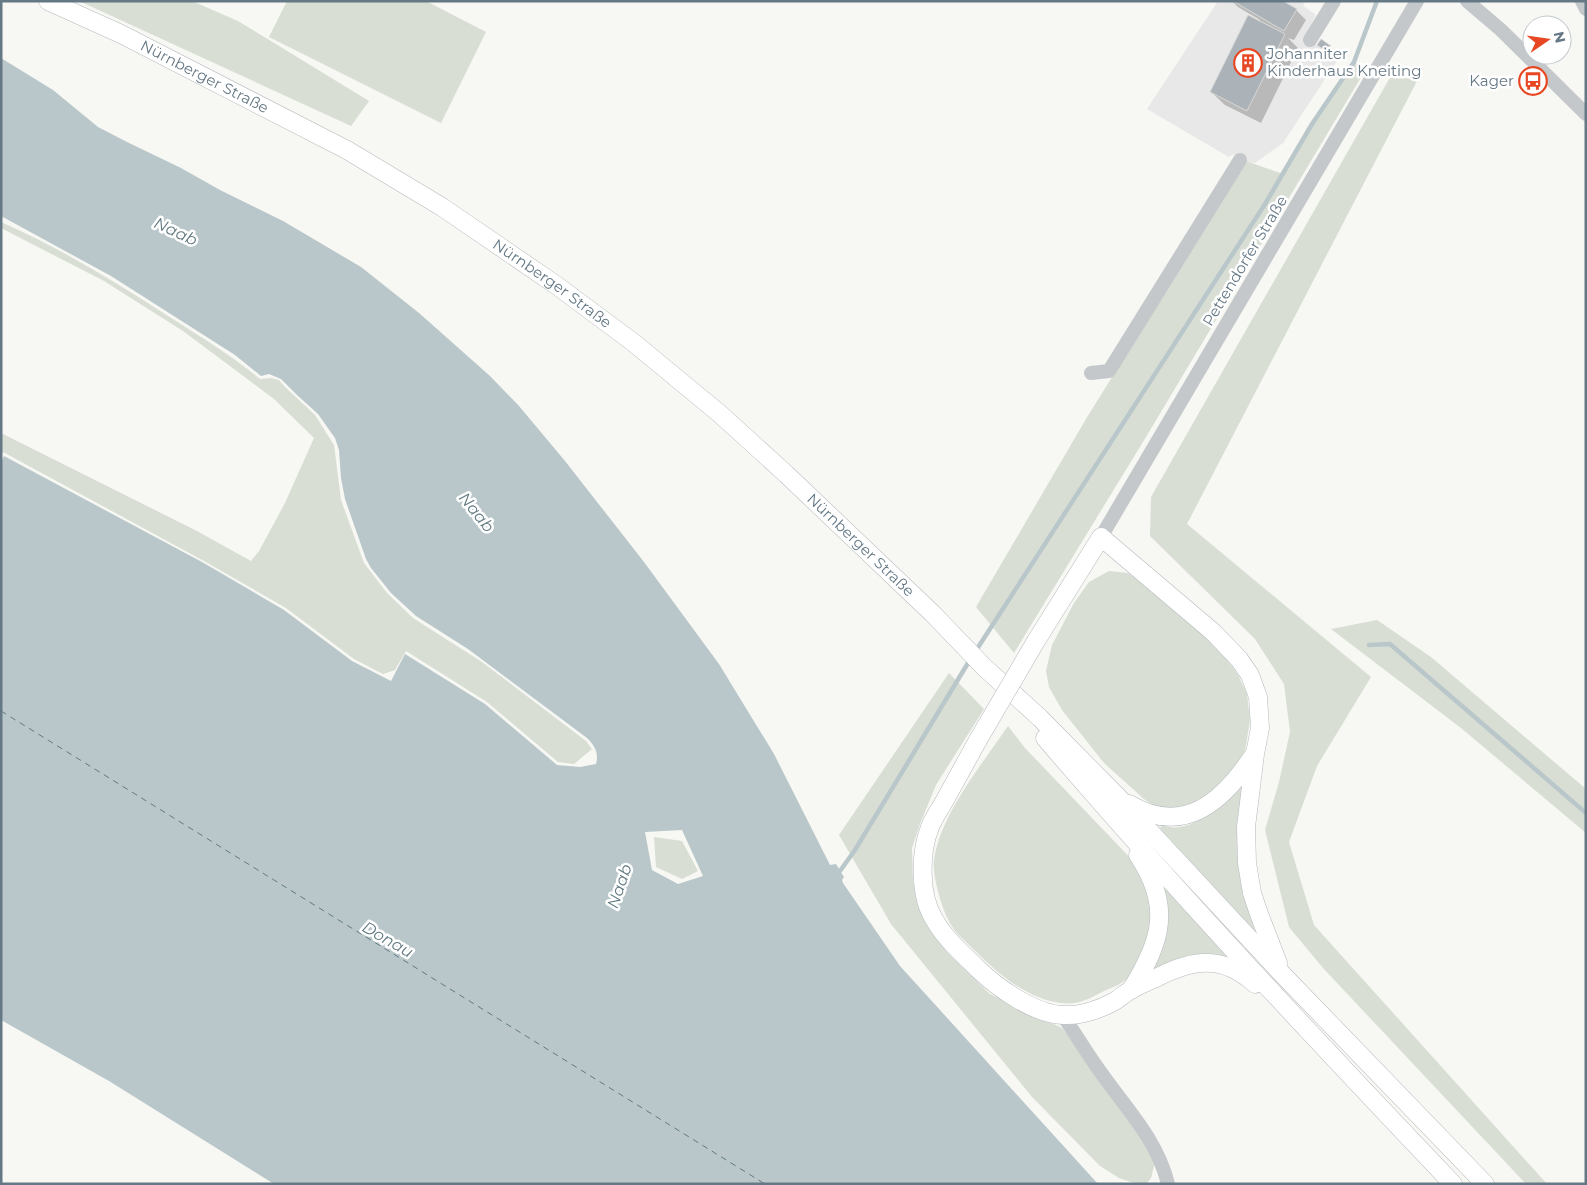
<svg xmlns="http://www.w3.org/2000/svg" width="1587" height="1185" viewBox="0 0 1587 1185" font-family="Montserrat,sans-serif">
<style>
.built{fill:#e7e8e7}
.green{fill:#d8ded4}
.water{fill:#b9c7ca;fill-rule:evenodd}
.shadow{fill:#0003}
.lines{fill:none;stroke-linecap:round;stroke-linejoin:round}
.stream{stroke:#b9c7ca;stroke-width:4.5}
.ferry{stroke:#617a81;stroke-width:1;stroke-dasharray:6 5;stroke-linecap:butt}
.building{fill:#abb3b9;stroke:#d8d8d6}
.major-casing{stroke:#b5babd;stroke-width:19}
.minor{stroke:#c4c8cb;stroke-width:14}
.major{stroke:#fff;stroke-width:18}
.major-bridge-casing{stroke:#b5babd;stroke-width:19;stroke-linecap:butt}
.major-bridge{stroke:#fff;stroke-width:18}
.labels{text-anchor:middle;stroke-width:5;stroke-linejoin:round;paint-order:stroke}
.poi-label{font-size:15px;fill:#657885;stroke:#fff;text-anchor:start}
.street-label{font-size:15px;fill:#657885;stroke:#fff}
.water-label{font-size:16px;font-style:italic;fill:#617a81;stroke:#fff}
</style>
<rect width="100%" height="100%" fill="#f7f7f3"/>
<polygon class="built" points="1218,1 1305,1 1303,6 1316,15 1305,37 1338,59 1283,143 1255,163 1240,160 1233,154 1229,157 1147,109"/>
<g class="green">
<polygon points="79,1 192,1 238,21 369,101 351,126"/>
<polygon points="287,1 426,1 486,32 441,123 269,37"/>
<polygon points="1354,62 1366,69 1149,432 1014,653 976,607 1086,419 1246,161 1283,174 1312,124"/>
<polygon points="1392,74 1417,81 1187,524 1371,677 1317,766 1289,842 1314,925 1547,1184 1526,1184 1323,968 1289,927 1265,830 1279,782 1290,732 1284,684 1255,639 1150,536 1151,497"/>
<path d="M1,222C60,248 114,281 168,316C199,336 231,355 260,379L271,378L279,380L285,387L315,415L334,445L341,500L364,563L387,593L413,618L482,662L586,741L592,749L574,764L558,762L487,702L406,651L395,670L383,674L354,659L286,608L204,561L3,452L1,454V433L197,531L251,561L259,551L285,503L314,438L274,399L183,331L104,281L1,228Z"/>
<polygon points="1109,571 1128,573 1150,588 1220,650 1238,675 1247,694 1250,720 1245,751 1230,775 1206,801 1185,808 1160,810 1144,799 1104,763 1062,710 1049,687 1046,671 1052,645 1074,603 1089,582"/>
<polygon points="1377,620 1431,657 1586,789 1586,833 1461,728 1331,629"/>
<polygon points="949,673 984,709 936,785 920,824 912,848 913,881 924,917 946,951 990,994 1062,1028 1136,1118 1156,1158 1151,1178 1146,1184 1137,1184 1119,1178 1100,1166 1032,1097 891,924 839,835"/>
<path d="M1008,726L1025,748L1138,866C1141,873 1145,880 1147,887C1155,919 1152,955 1127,979C1122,984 1111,988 1104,991C1089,999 1079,1005 1061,1003C1024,999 992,968 967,943C962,938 955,932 952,926C943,914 932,876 934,861C939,816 983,763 1008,726Z"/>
<path d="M1244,784L1238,850L1242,879L1257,926L1254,930L1160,828L1163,825C1189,837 1228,801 1244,784Z"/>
<polygon points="654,837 682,841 698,871 682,879 656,867"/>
<path d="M1166,885L1229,954L1227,957C1194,952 1179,959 1149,972C1170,940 1166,925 1162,889Z"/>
</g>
<path class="water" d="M1,58L53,90L98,127L127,142L181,168L220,190L283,221L361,267L419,313L490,376L519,406L565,461L644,562L719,664L774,754L826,857L830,865L836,864L844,877L842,880L843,883L900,966L1098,1184H274L109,1081L1,1020V462L4,456L202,562L284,610L352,661L391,681L405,654L485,704L557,765L580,767L596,764C599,753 595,746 587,738L468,649L416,616L391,593L371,568L366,559L345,499L341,478L339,450L335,438L318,414L297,395L281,379L269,374L261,376L235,355L111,276L1,216ZM682,830L703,876L678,884L652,870L645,832Z"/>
<g class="shadow">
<polygon points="1232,1 1281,1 1296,10 1306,20 1294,40 1288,38 1298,48 1261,123 1225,105 1211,92 1260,20 1238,7"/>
<polygon points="1330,47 1333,50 1330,54 1321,48"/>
</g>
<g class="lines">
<g class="stream">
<polyline points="1369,645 1390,644 1586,813"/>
<polyline points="975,652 1265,204 1312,124 1354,62 1377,1"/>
<polyline points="840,871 855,850 971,658"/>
</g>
<polyline class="ferry" points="1,711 765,1184"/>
</g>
<g class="building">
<polygon points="1233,1 1283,1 1297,9 1284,31"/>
<polygon points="1248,15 1285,34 1247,111 1210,92"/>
<polygon points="1321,39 1331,46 1327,52 1317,45"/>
</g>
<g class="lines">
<defs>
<g id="major">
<path id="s1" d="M48,1L121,34L347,150L442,207L556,285L634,343L720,414L786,474L932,613L984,667L1040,718L1117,796L1285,977L1485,1184"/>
<polyline points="1036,641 1101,537 1213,632 1239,659 1250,675 1258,697 1260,728 1255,754 1246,827 1247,863 1252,893 1259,914 1278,963"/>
<path d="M1045,738C1176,891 1314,1038 1453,1184"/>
<path d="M978,740C967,760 956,780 945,800C940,809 934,817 930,827C920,852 919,895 934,919C945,939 963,954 979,970C999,989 1036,1015 1064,1015C1081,1016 1101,1009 1115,1001C1120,998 1125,993 1131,990C1139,985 1149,981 1158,977C1194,959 1223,955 1255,984"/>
<path d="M1129,804C1184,837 1223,801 1253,756"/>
<path d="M1131,990C1162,941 1172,906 1138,855"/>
</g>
</defs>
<use href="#major" class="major-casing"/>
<g class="minor">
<polyline points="1467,1 1501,30 1586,114"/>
<polyline points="1582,1 1586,9"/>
<polyline points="1310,40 1334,1"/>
<polyline points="1091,373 1109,371 1240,160"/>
<polyline points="1101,537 1417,1"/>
<path d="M1063,1016C1075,1033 1085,1050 1097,1067C1123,1105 1157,1138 1168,1184"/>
</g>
<use href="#major" class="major"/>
<defs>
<polyline id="major-bridge" points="978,740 1036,641"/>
</defs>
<use href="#major-bridge" class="major-bridge-casing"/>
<use href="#major-bridge" class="major-bridge"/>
</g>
<defs>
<symbol id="building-ring" viewBox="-11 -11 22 22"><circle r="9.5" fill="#fff" stroke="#e74823" stroke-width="1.5"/><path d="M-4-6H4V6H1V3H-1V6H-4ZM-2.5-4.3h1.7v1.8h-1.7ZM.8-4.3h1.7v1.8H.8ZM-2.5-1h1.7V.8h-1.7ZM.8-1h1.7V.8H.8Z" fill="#e74823"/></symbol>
<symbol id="bus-ring" viewBox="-11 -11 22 22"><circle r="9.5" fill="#fff" stroke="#e74823" stroke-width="1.5"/><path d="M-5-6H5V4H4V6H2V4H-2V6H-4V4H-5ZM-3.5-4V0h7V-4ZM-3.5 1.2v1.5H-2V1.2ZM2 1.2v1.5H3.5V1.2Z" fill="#e74823"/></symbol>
</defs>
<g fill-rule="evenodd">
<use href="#building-ring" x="1232" y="47" width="32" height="32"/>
<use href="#bus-ring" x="1517" y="65" width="32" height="32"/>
</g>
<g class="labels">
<g class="poi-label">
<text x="1267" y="59">Johanniter<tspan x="1267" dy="17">Kinderhaus Kneiting</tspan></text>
<text x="1514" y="86" text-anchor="end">Kager</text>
</g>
<g class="street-label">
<text dy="5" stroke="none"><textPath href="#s1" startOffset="174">Nürnberger Straße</textPath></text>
<text transform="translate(1245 261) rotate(-59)" y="5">Pettendorfer Straße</text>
<text dy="5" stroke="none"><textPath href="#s1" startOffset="579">Nürnberger Straße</textPath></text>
<text dy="5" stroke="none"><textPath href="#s1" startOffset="984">Nürnberger Straße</textPath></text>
</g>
<g class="water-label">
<text transform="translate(176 231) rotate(25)" y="6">Naab</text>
<text transform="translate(477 512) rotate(51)" y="6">Naab</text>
<text transform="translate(619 886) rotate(-71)" y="6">Naab</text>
<text transform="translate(388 939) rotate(30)" y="6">Donau</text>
</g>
</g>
<rect width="1587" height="1185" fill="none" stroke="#657885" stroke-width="5"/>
<g transform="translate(1547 40) rotate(77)"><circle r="24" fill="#ffffff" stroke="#c1c9ce"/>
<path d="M0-4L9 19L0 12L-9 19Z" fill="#e74823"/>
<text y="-8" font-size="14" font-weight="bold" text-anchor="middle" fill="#657885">N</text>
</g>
</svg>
